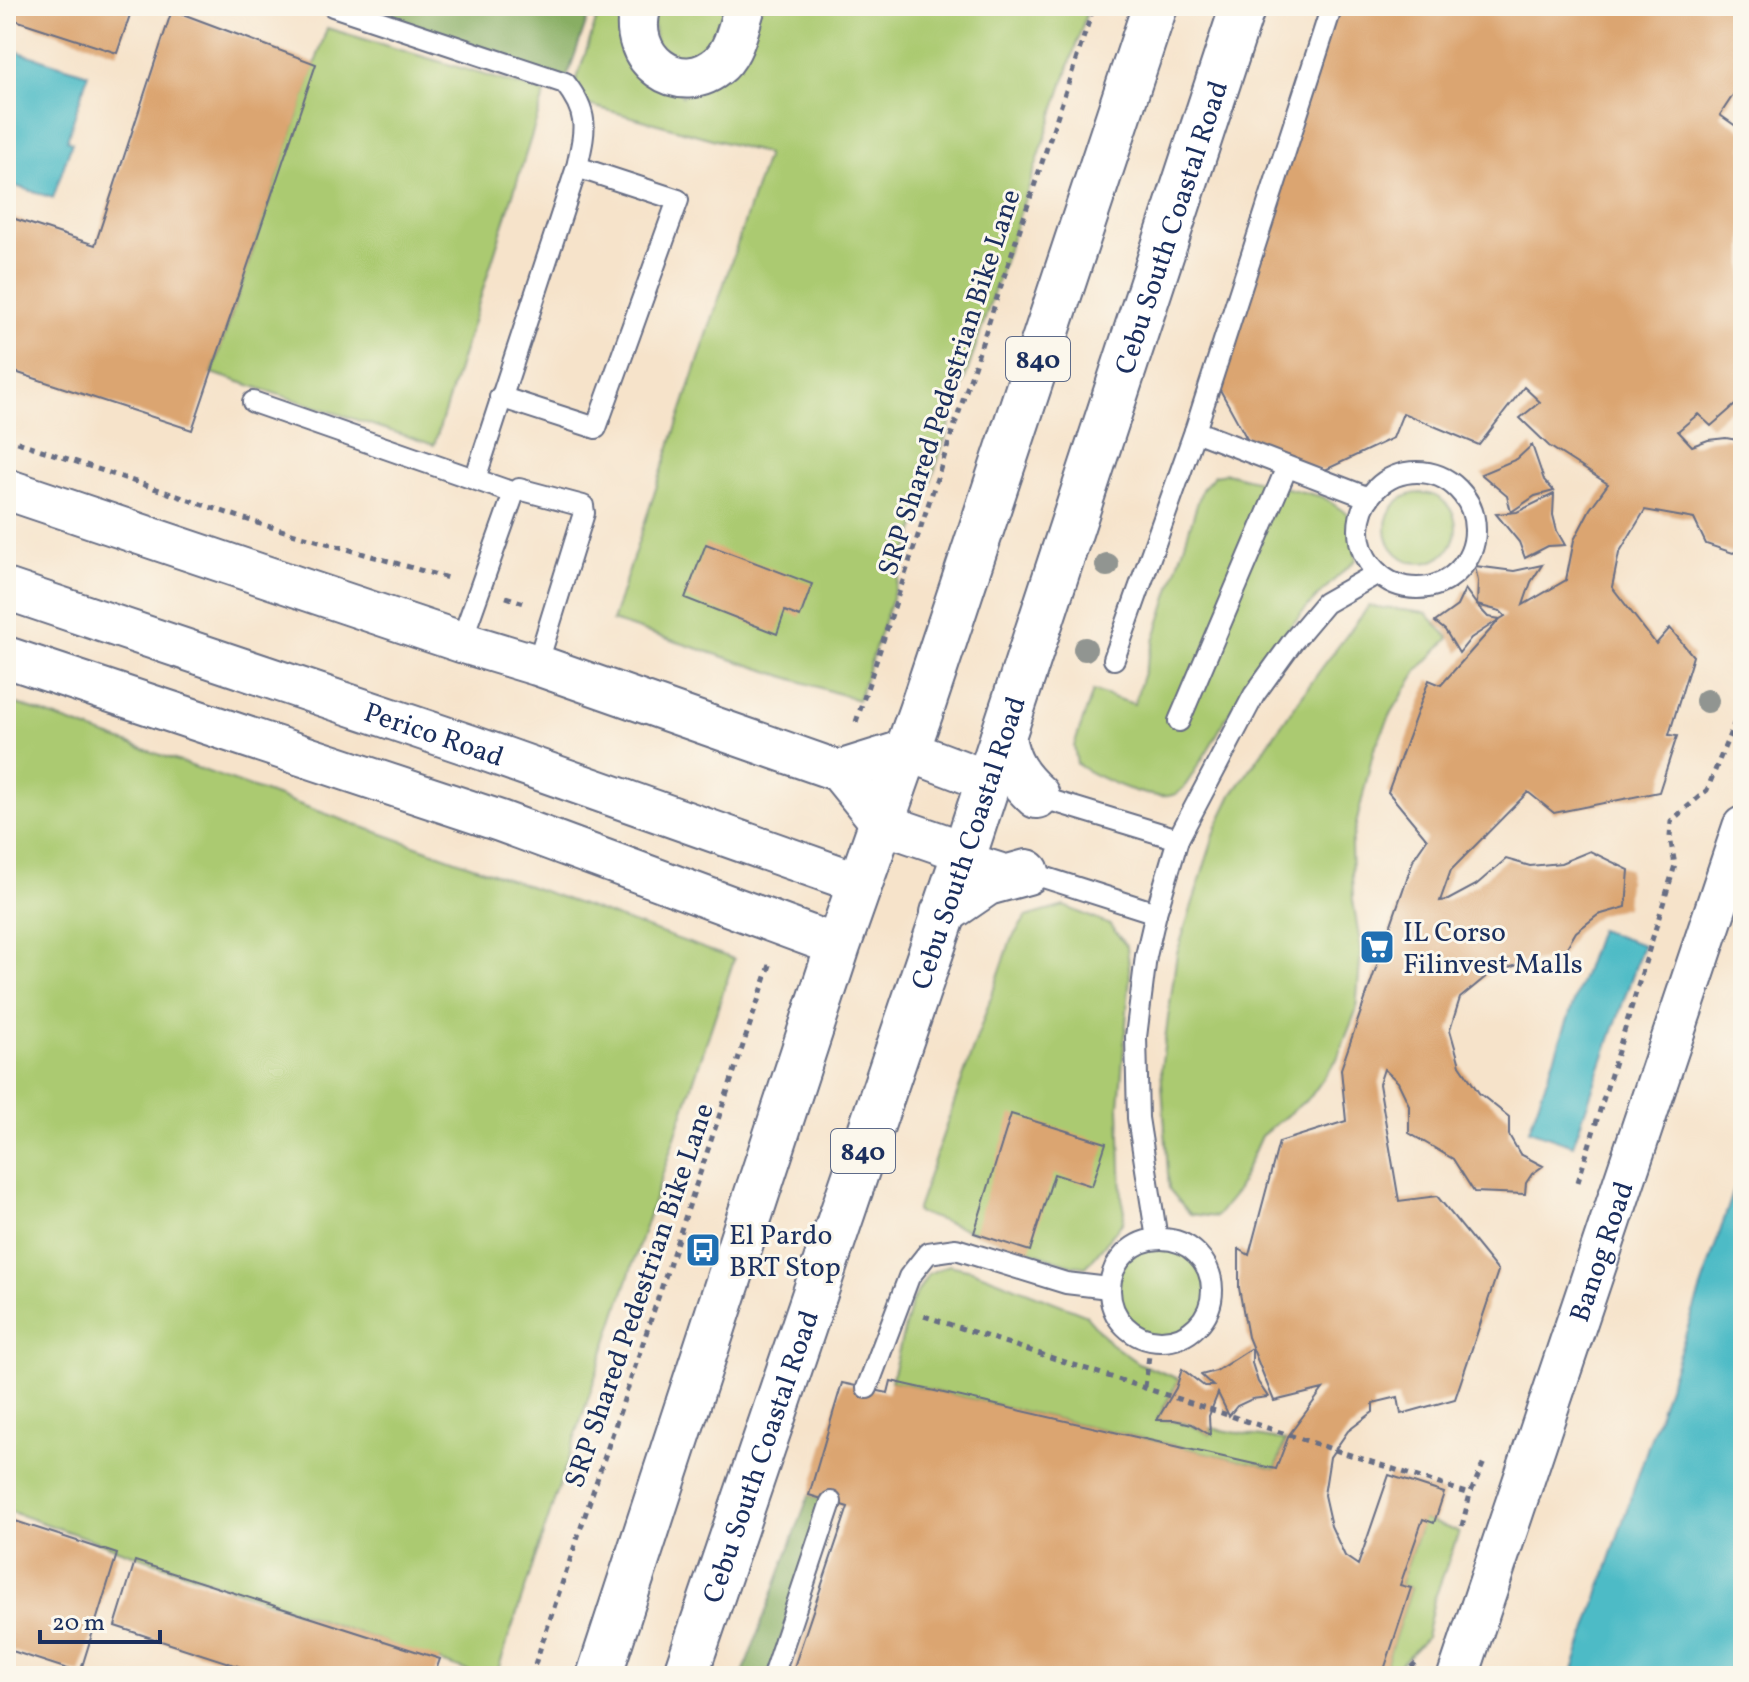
<svg xmlns="http://www.w3.org/2000/svg" width="1749" height="1682" viewBox="0 0 1749 1682" font-family="Vollkorn,serif">
<style>
.green{fill:#abca71;stroke:#637c68;stroke-width:2}
.forest{fill:#88ae63;stroke:#526e60;stroke-width:2}
.water{fill:#4dbbc6;stroke:#347592;stroke-width:2}
.building{fill:#dba571}
.lines{fill:none;stroke-linecap:round;stroke-linejoin:round}
.lane-casing{stroke:#686e84;stroke-width:24}
.street-casing{stroke:#686e84;stroke-width:44}
.highway-casing{stroke:#686e84;stroke-width:48}
.path{stroke:#686e84;stroke-width:5;stroke-dasharray:6 6;stroke-linecap:butt}
.lane{stroke:#fff;stroke-width:20}
.street{stroke:#fff;stroke-width:40}
.highway{stroke:#fff;stroke-width:44}
.tree{fill:#919591}
.labels{text-anchor:middle;stroke-width:6;stroke-linejoin:round;paint-order:stroke}
.shield{fill:#fbf7ec;stroke:#5e6b89;stroke-width:2}
.shield-label{font-size:26px;font-weight:bold;fill:#1b2f5e}
.street-label{font-size:28px;fill:#1b2f5e;stroke:#fbf7ec}
.poi-label{font-size:28px;fill:#1b2f5e;stroke:#fbf7ec;text-anchor:start}
</style>
<rect width="100%" height="100%" fill="#fbf7ec"/>
<filter id="ink" filterUnits="userSpaceOnUse"><feTurbulence type="fractalNoise" baseFrequency=".0125" numOctaves="2"/><feDisplacementMap in="SourceGraphic" scale="16" xChannelSelector="R" yChannelSelector="G"/><feConvolveMatrix kernelMatrix="1 2 1 2 8 2 1 2 1" color-interpolation-filters="sRGB"/></filter>
<filter id="wash" filterUnits="userSpaceOnUse"><feTurbulence type="fractalNoise" baseFrequency=".006" numOctaves="4" result="noise"/><feDisplacementMap in="SourceGraphic" scale="32" xChannelSelector="R" yChannelSelector="G"/><feGaussianBlur stdDeviation="1.8" result="paint"/><feColorMatrix in="noise" values="0 0 0 0 0 0 0 0 0 0 0 0 0 0 0 0 0 1.4 0 .05"/><feComposite in="paint" operator="in"/></filter>
<g filter="url(#wash)">
<rect width="100%" height="100%" fill="#f6e3ca"/>
<g class="green">
<polygon points="601,6 624,6 682,96 763,6 1089,6 858,700 612,621 767,154 570,100"/>
<polygon points="651,6 729,6 710,50 684,61 656,44"/>
<polygon points="327,28 545,93 434,445 212,373"/>
<path d="M1226,473L1323,497L1349,515L1356,539V560C1317,594 1284,631 1254,673C1233,703 1217,737 1197,767C1192,775 1186,787 1179,792C1159,807 1095,777 1077,764L1074,746L1093,691L1134,704L1202,489L1215,475Z"/>
<circle cx="1421" cy="528" r="35"/>
<polygon points="1369,606 1426,613 1449,638 1418,670 1392,712 1374,749 1351,846 1353,900 1361,950 1356,1011 1337,1059 1311,1096 1261,1136 1236,1192 1216,1217 1190,1214 1169,1189 1161,1069 1177,953 1217,826 1232,795 1321,669"/>
<polygon points="6,700 734,959 496,1676 482,1676 6,1510"/>
<polygon points="1064,906 1110,925 1127,947 1130,976 1119,1106 1122,1198 1125,1211 1123,1222 1086,1267 1071,1265 916,1212 1011,940 1026,917"/>
<circle cx="1161" cy="1290" r="51"/>
<path d="M949,1265L972,1270L1085,1314L1110,1343L1138,1363L1179,1379L1157,1420C1178,1420 1192,1424 1210,1435V1428L1285,1441L1276,1469L891,1381L911,1303L928,1274Z"/>
<polygon points="1423,1519 1459,1532 1434,1600 1426,1638 1389,1676 1382,1676 1411,1588 1400,1585"/>
</g>
<g class="forest">
<polygon points="333,6 592,6 565,83"/>
<polygon points="809,1495 828,1501 768,1676 742,1676"/>
</g>
<g class="water">
<polygon points="6,48 88,74 67,140 72,142 53,198 6,183"/>
<polygon points="1599,930 1643,945 1573,1145 1529,1130"/>
<polygon points="1743,1163 1743,1676 1571,1676"/>
</g>
<g id="blocks">
<g class="building">
<polygon points="6,6 133,6 117,53 6,17"/>
<polygon points="1336,6 1743,6 1743,14 1739,19 1743,22 1743,80 1720,115 1743,131 1743,398 1711,426 1698,414 1678,431 1692,446 1708,440 1726,438 1743,441 1743,548 1733,553 1706,544 1694,519 1645,510 1619,553 1612,587 1656,644 1670,628 1693,656 1669,735 1677,736 1659,792 1554,813 1528,792 1451,870 1440,901 1448,900 1476,885 1506,859 1530,866 1561,863 1590,851 1629,870 1626,907 1598,915 1576,932 1557,964 1542,960 1523,963 1488,975 1460,998 1450,1030 1460,1065 1479,1093 1509,1117 1509,1135 1520,1154 1543,1166 1532,1174 1526,1183 1525,1194 1474,1192 1453,1159 1409,1133 1409,1105 1398,1082 1384,1069 1379,1084 1399,1201 1437,1196 1498,1271 1455,1399 1401,1414 1398,1397 1373,1403 1373,1412 1348,1431 1330,1457 1324,1495 1331,1526 1345,1556 1358,1565 1389,1475 1444,1493 1434,1523 1423,1519 1400,1585 1411,1588 1382,1676 791,1676 848,1507 809,1495 842,1383 888,1393 891,1381 1276,1469 1289,1435 1323,1389 1274,1401 1248,1337 1239,1288 1239,1249 1249,1255 1279,1142 1346,1121 1341,1069 1414,858 1427,839 1388,792 1429,680 1441,685 1500,619 1471,638 1459,653 1445,630 1435,622 1457,606 1465,589 1477,605 1488,617 1500,619 1505,616 1500,611 1477,605 1478,581 1475,566 1514,571 1542,565 1531,582 1523,605 1566,580 1574,540 1590,509 1608,484 1549,446 1520,418 1540,402 1524,387 1479,445 1403,413 1393,438 1323,471 1252,448 1213,377"/>
<polygon points="172,10 316,64 192,430 6,369 6,216 95,245"/>
<polygon points="1532,445 1544,480 1554,491 1535,496 1511,512 1507,496 1481,474 1517,459"/>
<polygon points="1554,494 1553,515 1557,531 1565,545 1548,546 1525,558 1519,542 1496,514 1517,512"/>
<polygon points="706,544 812,584 800,617 785,611 777,634 685,598"/>
<polygon points="1011,1114 1106,1143 1092,1186 1054,1174 1030,1251 974,1233"/>
<polygon points="1252,1348 1252,1363 1258,1382 1268,1397 1252,1399 1237,1406 1229,1416 1218,1393 1209,1416 1210,1435 1192,1424 1174,1420 1157,1420 1176,1388 1182,1369 1204,1386 1213,1386 1201,1375 1216,1371"/>
<polygon points="6,1518 117,1554 80,1673 6,1649"/>
<polygon points="135,1561 440,1659 434,1676 269,1676 115,1626"/>
</g>
</g>
</g>
<g filter="url(#ink)">
<use href="#blocks" fill-opacity="0" stroke="#686e84" stroke-width="2"/>
<g class="lines">
<defs>
<g id="lane">
<path d="M333,6L565,83C590,115 585,130 577,167L475,479"/>
<polyline points="500,397 596,428 678,200 577,167"/>
<polyline points="253,402 514,493 519,489 583,506 584,513 537,665"/>
<polyline points="1195,431 1369,498"/>
<circle cx="1417" cy="530" r="58"/>
<polyline points="461,642 514,493"/>
<polyline points="1114,659 1195,431 1332,6"/>
<polyline points="1179,721 1287,467"/>
<polyline points="1033,795 1178,839"/>
<polyline points="965,852 1156,913"/>
<circle cx="1161" cy="1290" r="51"/>
<polyline points="1157,1239 1138,1118 1136,1037 1146,956 1156,913 1178,839 1254,695 1293,641 1325,603 1378,573"/>
<polyline points="867,1388 909,1277 928,1253 956,1249 1066,1283 1109,1288"/>
<polyline points="773,1676 831,1502"/>
</g>
<g id="street">
<path d="M641,6C624,58 680,101 721,63C735,49 739,25 745,6"/>
<polyline points="6,489 461,642 537,665 839,771"/>
<path id="s1" d="M6,589L472,746L859,883"/>
<polyline points="6,657 500,821 838,946"/>
<polyline points="839,771 906,750 988,781"/>
<polyline points="839,771 881,823 965,852"/>
<path id="s2" d="M1458,1676L1743,827"/>
</g>
<g id="highway">
<path d="M1003,737C1007,763 1018,779 1037,796"/>
<polyline points="943,913 987,883 1027,872"/>
<polyline points="599,1676 838,946 921,711 1155,6"/>
<path id="s3" d="M685,1676L965,852L1243,6"/>
</g>
</defs>
<use href="#lane" class="lane-casing"/>
<use href="#street" class="street-casing"/>
<use href="#highway" class="highway-casing"/>
<g class="path">
<polyline points="6,438 257,523 451,579"/>
<polyline points="506,597 527,604"/>
<polyline points="856,722 1094,6"/>
<polyline points="1578,1182 1675,865 1670,837 1671,821 1707,790 1743,702"/>
<polyline points="924,1316 1470,1494"/>
<polyline points="1145,1387 1151,1340"/>
<polyline points="1462,1526 1470,1494 1485,1460"/>
<polyline points="531,1676 771,962"/>
<polyline points="1403,1676 1419,1659"/>
</g>
<use href="#lane" class="lane"/>
<use href="#street" class="street"/>
<use href="#highway" class="highway"/>
</g>
<g class="tree">
<circle cx="1107" cy="565" r="12"/>
<circle cx="1085" cy="649" r="12"/>
<circle cx="1707" cy="701" r="12"/>
</g>
</g>
<defs>
<symbol id="supermarket-square" viewBox="-11 -11 22 22"><rect x="-9" y="-9" width="18" height="18" rx="4" fill="#1f6fb2" stroke="#fbf7ec"/><path d="M-6-5.5h2.5l.6 2H6L4.5 2H-2.5L-4.4-4H-6ZM-1.5 3.2a1.3 1.3 0 1 0 .1 0ZM3 3.2a1.3 1.3 0 1 0 .1 0Z" fill="#fff"/></symbol>
<symbol id="bus-square" viewBox="-11 -11 22 22"><rect x="-9" y="-9" width="18" height="18" rx="4" fill="#1f6fb2" stroke="#fbf7ec"/><path d="M-5-6H5V4H4V6H2V4H-2V6H-4V4H-5ZM-3.5-4V0h7V-4ZM-3.5 1.2v1.5H-2V1.2ZM2 1.2v1.5H3.5V1.2Z" fill="#fff"/></symbol>
</defs>
<g fill-rule="evenodd">
<use href="#supermarket-square" x="1357" y="927" width="40" height="40"/>
<use href="#bus-square" x="683" y="1230" width="40" height="40"/>
</g>
<g class="labels">
<g class="shield">
<rect x="1006" y="337" width="64" height="44" rx="6"/>
<rect x="831" y="1129" width="64" height="44" rx="6"/>
</g>
<g class="shield-label">
<text x="1038" y="368">840</text>
<text x="863" y="1160">840</text>
</g>
<g class="street-label">
<text dy="10" stroke="none"><textPath href="#s3" startOffset="1528">Cebu South Coastal Road</textPath></text>
<text transform="translate(948 382) rotate(-72)" y="10">SRP Shared Pedestrian Bike Lane</text>
<text dy="10" stroke="none"><textPath href="#s1" startOffset="452">Perico Road</textPath></text>
<text dy="10" stroke="none"><textPath href="#s3" startOffset="880">Cebu South Coastal Road</textPath></text>
<text dy="10" stroke="none"><textPath href="#s2" startOffset="448">Banog Road</textPath></text>
<text transform="translate(638 1295) rotate(-71)" y="10">SRP Shared Pedestrian Bike Lane</text>
<text dy="10" stroke="none"><textPath href="#s3" startOffset="232">Cebu South Coastal Road</textPath></text>
</g>
<g class="poi-label">
<text x="1403" y="941">IL Corso<tspan x="1403" dy="32">Filinvest Malls</tspan></text>
<text x="729" y="1244">El Pardo<tspan x="729" dy="32">BRT Stop</tspan></text>
</g>
</g>
<rect width="1749" height="1682" fill="none" stroke="#fbf7ec" stroke-width="32"/>
<path d="M40 1630v12h120v-12" fill="none" stroke="#1b2f5e" stroke-width="4"/>
<text x="52" y="1630" font-size="24" fill="#1b2f5e" stroke="#fbf7ec" stroke-width="6" paint-order="stroke">20 m</text>
</svg>
